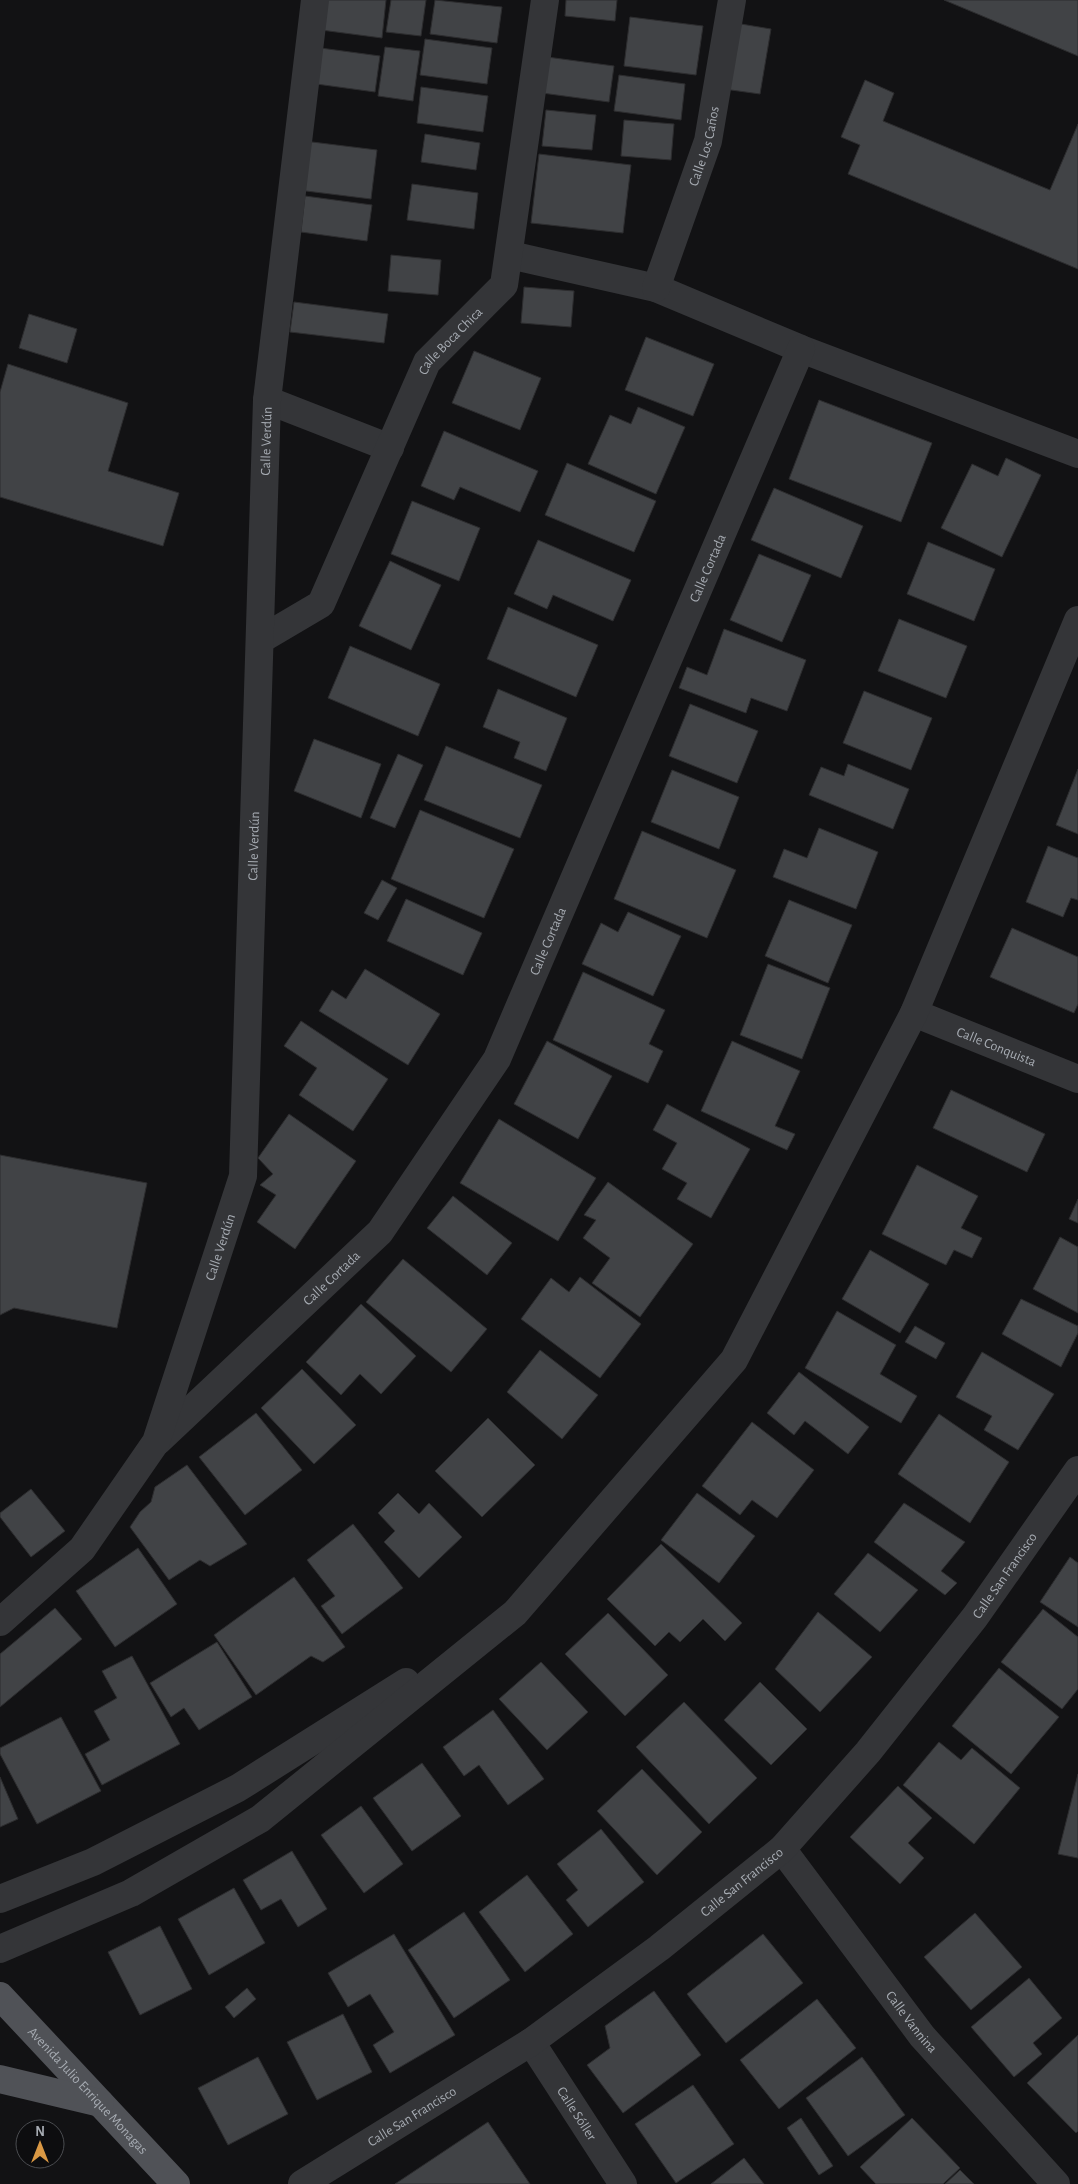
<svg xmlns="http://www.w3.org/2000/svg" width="1078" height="2184" viewBox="0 0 1078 2184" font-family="'Alegreya Sans',sans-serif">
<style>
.building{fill:#414346;stroke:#2d2d2f}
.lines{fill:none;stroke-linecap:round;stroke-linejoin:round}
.minor{stroke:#343538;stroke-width:28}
.major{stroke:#505257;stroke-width:28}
.labels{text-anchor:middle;stroke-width:4;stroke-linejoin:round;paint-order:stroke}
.street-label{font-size:14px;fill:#a6abb2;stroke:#0d0d0f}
</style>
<rect width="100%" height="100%" fill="#121214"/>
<g class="building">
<polygon points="324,0 386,0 382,38 321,30"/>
<polygon points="391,0 426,0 421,36 386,32"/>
<polygon points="435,0 502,7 497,43 430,34"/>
<polygon points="566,0 617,0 615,21 565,16"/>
<polygon points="944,0 1078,0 1078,56"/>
<polygon points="630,17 703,26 696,75 624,66"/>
<polygon points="735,23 771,29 760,94 724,89"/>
<polygon points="425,39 492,48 487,84 420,75"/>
<polygon points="313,47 380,56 375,92 309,83"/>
<polygon points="385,47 420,51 413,101 378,96"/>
<polygon points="547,57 614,66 609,102 542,93"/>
<polygon points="619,75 685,84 681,120 614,111"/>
<polygon points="865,80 894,93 883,121 1050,190 1078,124 1078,269 848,174 860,145 841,137"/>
<polygon points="421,87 488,96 483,132 417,123"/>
<polygon points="546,110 596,115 592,150 542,146"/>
<polygon points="624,120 674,124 671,160 621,156"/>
<polygon points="425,134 480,143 476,170 421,162"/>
<polygon points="304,141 377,150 371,199 298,190"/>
<polygon points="539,154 631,165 623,233 531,223"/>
<polygon points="412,184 478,193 474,229 407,220"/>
<polygon points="305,196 372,205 367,241 301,232"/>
<polygon points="391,255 441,260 438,295 388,291"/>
<polygon points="524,287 574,291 571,327 521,323"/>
<polygon points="294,302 388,314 384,343 290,332"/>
<polygon points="29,314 77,329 67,363 19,348"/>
<polygon points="646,337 714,364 693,416 625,390"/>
<polygon points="474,351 541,378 520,430 452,403"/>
<polygon points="8,364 128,403 108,471 179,493 163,546 0,497 0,392"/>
<polygon points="819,400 932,443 901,522 789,479"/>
<polygon points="638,407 685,427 656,494 588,464 610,415 631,424"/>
<polygon points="444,431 538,471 520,512 460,487 454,500 421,486"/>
<polygon points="1006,458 1041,475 1002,557 941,528 972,464 998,476"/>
<polygon points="567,463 656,501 634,552 545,515"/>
<polygon points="774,488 863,526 841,578 751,540"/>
<polygon points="412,501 480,528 459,581 391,554"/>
<polygon points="538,540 631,580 613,621 553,595 547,609 514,594"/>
<polygon points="928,542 995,569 974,621 907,594"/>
<polygon points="759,554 811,575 782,642 730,620"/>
<polygon points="390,561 441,585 411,650 359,626"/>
<polygon points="508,607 598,645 576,697 487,659"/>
<polygon points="899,619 967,646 946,698 878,671"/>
<polygon points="724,629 806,660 787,711 751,698 746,713 679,688 687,667 707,675"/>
<polygon points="350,646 440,684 418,736 328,698"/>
<polygon points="498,689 567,718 546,771 514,758 520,742 483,727"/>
<polygon points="864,691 932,718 911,770 843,743"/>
<polygon points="690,704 758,731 737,783 669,756"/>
<polygon points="314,739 381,764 361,818 294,791"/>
<polygon points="446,746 542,785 520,838 424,800"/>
<polygon points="398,754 423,765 395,828 370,818"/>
<polygon points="848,764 909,789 893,829 809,795 821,767 844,776"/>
<polygon points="1078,769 1078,834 1056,825"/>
<polygon points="672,770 739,797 719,849 651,822"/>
<polygon points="420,810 514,849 484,918 391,879"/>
<polygon points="819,828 878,852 856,909 773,877 784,849 807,858"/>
<polygon points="642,831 736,870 707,938 614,899"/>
<polygon points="1048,846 1078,858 1078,900 1071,898 1063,917 1026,902"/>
<polygon points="382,880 397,888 378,920 364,913"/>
<polygon points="406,899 482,933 463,975 387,941"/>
<polygon points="789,900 852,925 828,983 765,956"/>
<polygon points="628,912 681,936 653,996 582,964 601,923 618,932"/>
<polygon points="1012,928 1078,957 1078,1004 1074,1013 990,977"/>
<polygon points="768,964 830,988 802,1059 740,1035"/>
<polygon points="365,969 440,1014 408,1065 319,1011 332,990 346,999"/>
<polygon points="583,972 665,1010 649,1044 663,1051 648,1083 553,1040"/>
<polygon points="301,1021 388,1079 353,1131 299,1095 317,1068 284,1046"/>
<polygon points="547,1041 612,1076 578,1139 514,1104"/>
<polygon points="732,1041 800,1071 775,1126 795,1134 787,1150 701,1111"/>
<polygon points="951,1090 1045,1134 1027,1172 933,1128"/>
<polygon points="667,1104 750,1149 711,1218 677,1199 687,1183 662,1169 677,1143 653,1130"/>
<polygon points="289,1114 356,1161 295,1249 257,1222 276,1195 260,1185 273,1174 258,1158"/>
<polygon points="499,1119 596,1178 558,1241 460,1183"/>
<polygon points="0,1155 147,1183 117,1328 14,1308 0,1315"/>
<polygon points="917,1165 978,1196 961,1228 982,1238 972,1258 954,1250 946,1265 882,1234"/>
<polygon points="608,1182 693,1244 640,1317 592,1283 610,1258 583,1238 596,1220 584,1215"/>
<polygon points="453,1196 512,1243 487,1275 427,1228"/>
<polygon points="1078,1199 1078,1223 1069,1219"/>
<polygon points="1060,1237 1078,1247 1078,1313 1033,1289"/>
<polygon points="870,1250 929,1284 900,1333 842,1299"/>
<polygon points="403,1259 487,1329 451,1372 366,1302"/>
<polygon points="580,1277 641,1324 600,1378 521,1319 551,1278 569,1292"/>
<polygon points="1021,1299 1078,1326 1078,1333 1061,1367 1002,1334"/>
<polygon points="361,1304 416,1356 381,1394 360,1374 341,1395 306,1362"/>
<polygon points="837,1311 896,1345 880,1374 917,1396 901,1423 805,1368"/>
<polygon points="915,1326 945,1343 936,1359 905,1342"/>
<polygon points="540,1350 598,1395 562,1439 507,1392"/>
<polygon points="982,1352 1054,1394 1018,1450 984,1430 992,1416 956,1397"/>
<polygon points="302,1369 356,1425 314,1464 261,1408"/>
<polygon points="799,1372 869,1427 848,1454 805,1421 794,1435 767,1413"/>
<polygon points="256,1413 302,1470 245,1515 199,1457"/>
<polygon points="939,1414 1009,1462 970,1523 898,1474"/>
<polygon points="488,1418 535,1465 482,1517 435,1471"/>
<polygon points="752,1422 814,1470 777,1518 752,1500 740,1515 702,1486"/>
<polygon points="187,1465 247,1544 210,1566 200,1560 169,1580 130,1527 140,1512 151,1502 155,1487"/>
<polygon points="31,1489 65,1531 31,1557 0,1517 0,1513"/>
<polygon points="398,1493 419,1514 429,1503 462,1537 419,1578 384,1542 395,1531 378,1513"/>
<polygon points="697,1493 755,1536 719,1583 661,1540"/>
<polygon points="904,1503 965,1542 941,1571 957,1583 945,1595 874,1542"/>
<polygon points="353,1524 403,1588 342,1634 321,1606 335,1596 307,1560"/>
<polygon points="661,1544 742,1623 725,1641 703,1619 680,1642 669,1632 655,1646 607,1599"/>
<polygon points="138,1548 177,1604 115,1647 76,1591"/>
<polygon points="868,1553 918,1590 880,1632 834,1594"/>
<polygon points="1070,1557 1078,1563 1078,1627 1040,1602"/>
<polygon points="294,1577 345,1647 323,1662 311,1656 256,1695 214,1635"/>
<polygon points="55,1608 82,1639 0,1707 0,1654"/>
<polygon points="1043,1609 1078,1637 1078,1689 1062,1709 1001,1662"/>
<polygon points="818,1612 872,1657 820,1712 775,1669"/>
<polygon points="608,1613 668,1675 625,1716 565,1654"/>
<polygon points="217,1642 252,1697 199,1730 184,1708 171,1717 150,1683"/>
<polygon points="132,1656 180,1744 102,1785 85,1754 110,1740 94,1711 117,1698 102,1671"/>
<polygon points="541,1662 588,1712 547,1750 499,1699"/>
<polygon points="999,1668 1059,1717 1011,1774 952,1726"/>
<polygon points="760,1682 807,1729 771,1765 724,1720"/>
<polygon points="684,1702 757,1778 709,1824 636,1747"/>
<polygon points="493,1710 544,1779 508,1805 479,1765 464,1776 443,1747"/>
<polygon points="61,1717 101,1791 37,1824 0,1754 0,1748"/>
<polygon points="939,1742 961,1760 972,1748 1020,1788 974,1844 903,1785"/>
<polygon points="422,1763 461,1816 412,1851 373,1798"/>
<polygon points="642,1769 702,1832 657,1875 597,1811"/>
<polygon points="1078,1774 1078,1858 1058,1854"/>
<polygon points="0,1777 18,1819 0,1827"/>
<polygon points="898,1786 932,1818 908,1843 924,1858 900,1884 850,1837"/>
<polygon points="361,1806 403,1864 364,1893 321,1835"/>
<polygon points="601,1829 644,1882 588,1927 566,1900 578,1890 557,1864"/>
<polygon points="292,1851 327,1909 298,1927 281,1899 261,1910 243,1880"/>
<polygon points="527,1875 573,1934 525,1972 479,1912"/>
<polygon points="234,1888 265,1943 209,1975 178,1919"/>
<polygon points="464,1912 510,1980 454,2018 408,1950"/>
<polygon points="975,1913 1022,1967 971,2010 924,1957"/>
<polygon points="160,1926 192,1989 140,2015 108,1952"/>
<polygon points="394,1934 455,2035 390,2073 373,2045 394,2032 370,1994 348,2007 328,1973"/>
<polygon points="763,1934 803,1983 726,2043 687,1994"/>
<polygon points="1029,1978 1062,2018 1033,2043 1042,2054 1014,2077 971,2027"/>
<polygon points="247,1988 256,1999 234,2018 225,2007"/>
<polygon points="654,1991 701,2055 623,2113 587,2065 610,2048 605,2026"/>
<polygon points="817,1999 856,2048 779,2109 740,2060"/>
<polygon points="343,2014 372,2072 317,2100 287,2042"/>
<polygon points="1078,2035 1078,2131 1076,2133 1027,2083"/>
<polygon points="258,2057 288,2114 228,2145 198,2088"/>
<polygon points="862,2057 905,2115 848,2156 806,2098"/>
<polygon points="693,2085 734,2144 676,2183 635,2124"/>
<polygon points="801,2118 833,2166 819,2175 787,2128"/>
<polygon points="912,2118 960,2168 943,2184 876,2184 860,2167"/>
<polygon points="488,2122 530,2184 395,2184"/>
<polygon points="744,2158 764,2184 711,2184"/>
<polygon points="960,2170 974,2184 945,2184"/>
</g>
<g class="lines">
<g class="minor">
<polyline points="510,255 656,288 801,349 1078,454"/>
<path id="s1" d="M656,288L708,141L732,0"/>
<polyline points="267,400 390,448"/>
<path id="s2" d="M260,640L321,604L427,362L504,285L545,0"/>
<path id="s3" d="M914,1013L1078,1079"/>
<path id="s4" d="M158,1441L380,1232L497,1059L801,349"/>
<path id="s5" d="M0,1622L82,1549L156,1442L243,1176L267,400L315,0"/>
<path id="s6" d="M782,1849L922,2036L1056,2184"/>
<polyline points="0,1899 93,1862 238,1788 406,1682"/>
<polyline points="0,1949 131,1893 260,1819 515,1613 734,1360 914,1013 1078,620"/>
<path id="s7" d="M531,2042L623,2184"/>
<path id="s8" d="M302,2184L531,2042L659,1948L782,1849L868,1752L975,1617L1078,1470"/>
</g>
<g class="major">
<path id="s9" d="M0,1996L176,2184"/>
<polyline points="0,2079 100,2103"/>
</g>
</g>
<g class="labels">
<g class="street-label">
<text dy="5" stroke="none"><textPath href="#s1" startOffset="150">Calle Los Caños</textPath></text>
<text dy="5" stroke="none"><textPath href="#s2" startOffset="366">Calle Boca Chica</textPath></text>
<text dy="5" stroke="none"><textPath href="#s5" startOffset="1255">Calle Verdún</textPath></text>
<text dy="5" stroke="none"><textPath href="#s4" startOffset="1048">Calle Cortada</textPath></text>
<text dy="5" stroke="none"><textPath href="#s5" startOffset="850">Calle Verdún</textPath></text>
<text dy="5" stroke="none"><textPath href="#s4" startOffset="642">Calle Cortada</textPath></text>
<text dy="5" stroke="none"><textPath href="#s3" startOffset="89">Calle Conquista</textPath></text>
<text dy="5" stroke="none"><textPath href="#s5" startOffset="445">Calle Verdún</textPath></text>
<text dy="5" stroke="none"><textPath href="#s4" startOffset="238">Calle Cortada</textPath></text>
<text dy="5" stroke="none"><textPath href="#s8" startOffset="939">Calle San Francisco</textPath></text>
<text dy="5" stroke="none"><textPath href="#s8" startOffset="534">Calle San Francisco</textPath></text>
<text dy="5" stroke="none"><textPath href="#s6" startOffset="216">Calle Vannina</textPath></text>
<text dy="5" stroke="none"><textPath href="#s9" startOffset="129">Avenida Julio Enrique Monagas</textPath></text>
<text dy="5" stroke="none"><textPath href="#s7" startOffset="85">Calle Sóller</textPath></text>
<text dy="5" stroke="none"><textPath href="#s8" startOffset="129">Calle San Francisco</textPath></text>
</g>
</g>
<g transform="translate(40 2144)"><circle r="24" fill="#0d0d0f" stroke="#4a4c50"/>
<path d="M0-4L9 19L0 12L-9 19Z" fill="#da9844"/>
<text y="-8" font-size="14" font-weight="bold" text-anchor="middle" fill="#a6abb2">N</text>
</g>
</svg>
